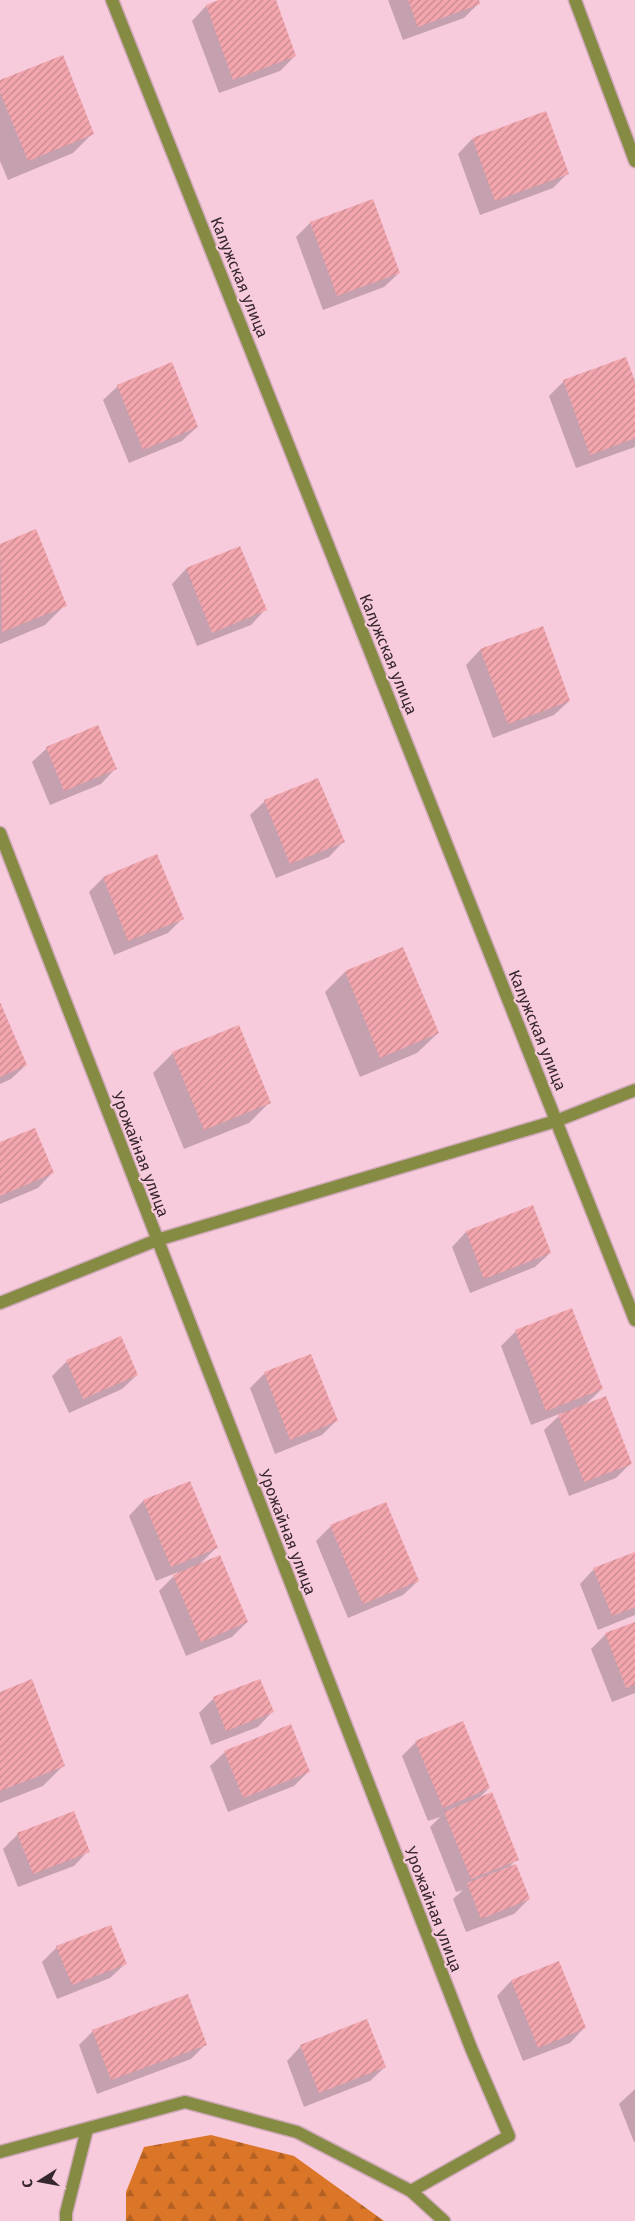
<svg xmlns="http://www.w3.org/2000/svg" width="635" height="2221" viewBox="0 0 635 2221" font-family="'Fira Sans',sans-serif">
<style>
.forest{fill:url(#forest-firs)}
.shadow{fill:#0003}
.building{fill:url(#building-hatch)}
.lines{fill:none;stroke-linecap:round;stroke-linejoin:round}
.minor-casing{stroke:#d0a9b9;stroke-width:15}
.minor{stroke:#868b43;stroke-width:12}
.labels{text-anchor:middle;stroke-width:4.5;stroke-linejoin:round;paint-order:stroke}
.street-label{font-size:16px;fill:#36262d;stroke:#f7cadc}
</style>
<defs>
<pattern id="forest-firs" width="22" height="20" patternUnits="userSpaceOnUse" patternTransform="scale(1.25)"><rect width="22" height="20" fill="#db7528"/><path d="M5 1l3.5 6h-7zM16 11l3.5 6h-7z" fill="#b26023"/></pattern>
<pattern id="building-hatch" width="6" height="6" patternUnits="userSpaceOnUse" patternTransform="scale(1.25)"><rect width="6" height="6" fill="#f3a6ae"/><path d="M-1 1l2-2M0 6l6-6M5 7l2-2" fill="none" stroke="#c6878e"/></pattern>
</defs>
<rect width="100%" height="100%" fill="#f7cadc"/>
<polygon class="forest" points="211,2135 294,2156 384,2221 126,2221 126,2192 144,2147"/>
<g class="shadow">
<polygon points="223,0 274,0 295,56 280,71 219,93 192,21 206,6"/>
<polygon points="388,0 478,0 479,3 464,18 403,40"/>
<polygon points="0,81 93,133 73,153 8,180 0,161"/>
<polygon points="472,139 567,174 553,188 480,215 458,154"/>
<polygon points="372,200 399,273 384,287 323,310 296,237 310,223"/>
<polygon points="564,381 635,384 635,447 576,468 549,396"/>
<polygon points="118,386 197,427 182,441 129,463 103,400"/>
<polygon points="35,531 65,605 45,625 0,644 0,545"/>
<polygon points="240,547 265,610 251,625 197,646 172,584 186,569"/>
<polygon points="542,628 569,701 554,715 493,738 466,665 480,650"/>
<polygon points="47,748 115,769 101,784 50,805 32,762"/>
<polygon points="265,801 343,842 329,857 276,878 250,815"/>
<polygon points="103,878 182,919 168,933 114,955 89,892"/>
<polygon points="402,948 438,1033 417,1053 360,1077 325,992 345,972"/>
<polygon points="0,1005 26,1065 11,1079 0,1084"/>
<polygon points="173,1053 269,1103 249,1123 184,1149 153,1073"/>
<polygon points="0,1144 52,1173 38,1188 0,1204"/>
<polygon points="532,1207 550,1253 535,1267 470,1293 452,1247 466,1232"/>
<polygon points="516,1331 602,1389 584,1406 631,1463 616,1478 569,1496 544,1430 562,1413 531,1425 501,1346"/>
<polygon points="67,1361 137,1375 122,1389 69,1413 52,1376"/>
<polygon points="265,1373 336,1421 322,1435 275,1454 250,1388"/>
<polygon points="189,1482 217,1547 198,1566 247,1622 232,1637 186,1656 159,1591 178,1572 156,1581 129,1516 143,1501"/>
<polygon points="331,1526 418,1581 403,1595 348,1618 316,1541"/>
<polygon points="635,1553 635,1615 598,1630 580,1584 594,1569"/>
<polygon points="635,1623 635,1693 612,1702 591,1649 606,1634"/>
<polygon points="0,1693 63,1766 43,1786 0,1803"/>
<polygon points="214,1698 272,1712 258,1727 211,1745 199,1713"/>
<polygon points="416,1742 489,1788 478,1799 517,1859 507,1869 529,1899 514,1914 466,1932 453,1899 463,1890 456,1892 430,1827 440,1817 428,1821 402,1756"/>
<polygon points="225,1752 308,1772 294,1786 228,1812 210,1766"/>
<polygon points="18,1834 88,1851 74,1866 18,1887 3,1849"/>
<polygon points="57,1947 125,1964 110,1978 57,1999 42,1962"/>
<polygon points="558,1963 584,2028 570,2043 523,2061 497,1996 511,1981"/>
<polygon points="93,2031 206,2044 191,2059 97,2094 79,2045"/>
<polygon points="301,2046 385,2067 370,2081 304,2107 287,2061"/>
<polygon points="635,2089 635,2142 634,2142 619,2104"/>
</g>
<g class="building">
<polygon points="219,0 276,0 296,56 233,80 206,5"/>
<polygon points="408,0 479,0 480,4 418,27"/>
<polygon points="63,55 94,134 28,161 0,92 0,80"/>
<polygon points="546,111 569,174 495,201 472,138"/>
<polygon points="373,199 400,273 337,296 310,222"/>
<polygon points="626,357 635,381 635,438 590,455 563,380"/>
<polygon points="172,362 198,427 143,450 117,385"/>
<polygon points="36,529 67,606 2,632 0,544"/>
<polygon points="240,546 267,610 212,633 186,568"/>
<polygon points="543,626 570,701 508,724 480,649"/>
<polygon points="98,725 117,769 64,791 46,747"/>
<polygon points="318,778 345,842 290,864 264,800"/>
<polygon points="157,854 184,919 128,941 103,877"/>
<polygon points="403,947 439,1033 380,1058 345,971"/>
<polygon points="0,1002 27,1065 0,1077"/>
<polygon points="239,1025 271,1103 204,1130 172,1052"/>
<polygon points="35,1128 54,1173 0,1196 0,1142"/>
<polygon points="533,1205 551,1253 484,1279 466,1231"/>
<polygon points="572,1308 603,1389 546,1411 515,1330"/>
<polygon points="121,1336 138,1375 83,1399 66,1360"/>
<polygon points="311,1354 338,1421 290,1440 264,1372"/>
<polygon points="606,1396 632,1464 584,1482 558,1415"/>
<polygon points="190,1481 218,1548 171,1567 143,1500"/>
<polygon points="386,1502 419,1581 363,1604 330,1525"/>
<polygon points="635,1552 635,1607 612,1616 593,1568"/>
<polygon points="220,1555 248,1622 201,1642 173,1575"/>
<polygon points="635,1622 635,1685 626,1688 605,1633"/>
<polygon points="32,1679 65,1766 0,1791 0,1692"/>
<polygon points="260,1679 274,1712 226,1731 213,1697"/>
<polygon points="463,1721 490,1788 443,1808 415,1741"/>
<polygon points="291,1724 310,1772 243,1798 224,1751"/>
<polygon points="492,1792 519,1860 471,1879 444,1812"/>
<polygon points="74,1811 90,1852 33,1874 17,1833"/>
<polygon points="516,1864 530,1899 481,1919 467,1883"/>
<polygon points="111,1925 127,1964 72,1985 56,1946"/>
<polygon points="559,1961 586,2028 538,2048 511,1980"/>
<polygon points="188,1994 207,2045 111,2080 92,2030"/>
<polygon points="367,2019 386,2067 319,2093 300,2045"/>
</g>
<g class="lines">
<defs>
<g id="minor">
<polyline points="112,0 635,1320"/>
<polyline points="575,0 635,161"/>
<polyline points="0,833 471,2048 509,2136 411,2191"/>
<polyline points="0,1303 157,1240 556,1121 635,1090"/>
<polyline points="0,2152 185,2102 297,2132 411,2191 444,2221"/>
<polyline points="66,2221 66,2213 87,2129"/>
</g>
</defs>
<use href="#minor" class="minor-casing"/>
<use href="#minor" class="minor"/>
</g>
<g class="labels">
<g class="street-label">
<text transform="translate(240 277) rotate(68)" y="6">Калужская улица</text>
<text transform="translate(389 654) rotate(68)" y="6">Калужская улица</text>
<text transform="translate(538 1030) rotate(68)" y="6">Калужская улица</text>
<text transform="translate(141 1154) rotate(69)" y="6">Урожайная улица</text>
<text transform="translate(288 1532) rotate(69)" y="6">Урожайная улица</text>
<text transform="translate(434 1909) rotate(69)" y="6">Урожайная улица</text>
</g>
</g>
<g transform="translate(40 2181) rotate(259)" stroke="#f7cadc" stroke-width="4" paint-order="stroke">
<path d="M0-4L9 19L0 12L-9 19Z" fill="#36262d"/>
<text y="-8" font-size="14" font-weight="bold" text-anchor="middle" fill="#36262d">С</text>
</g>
</svg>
